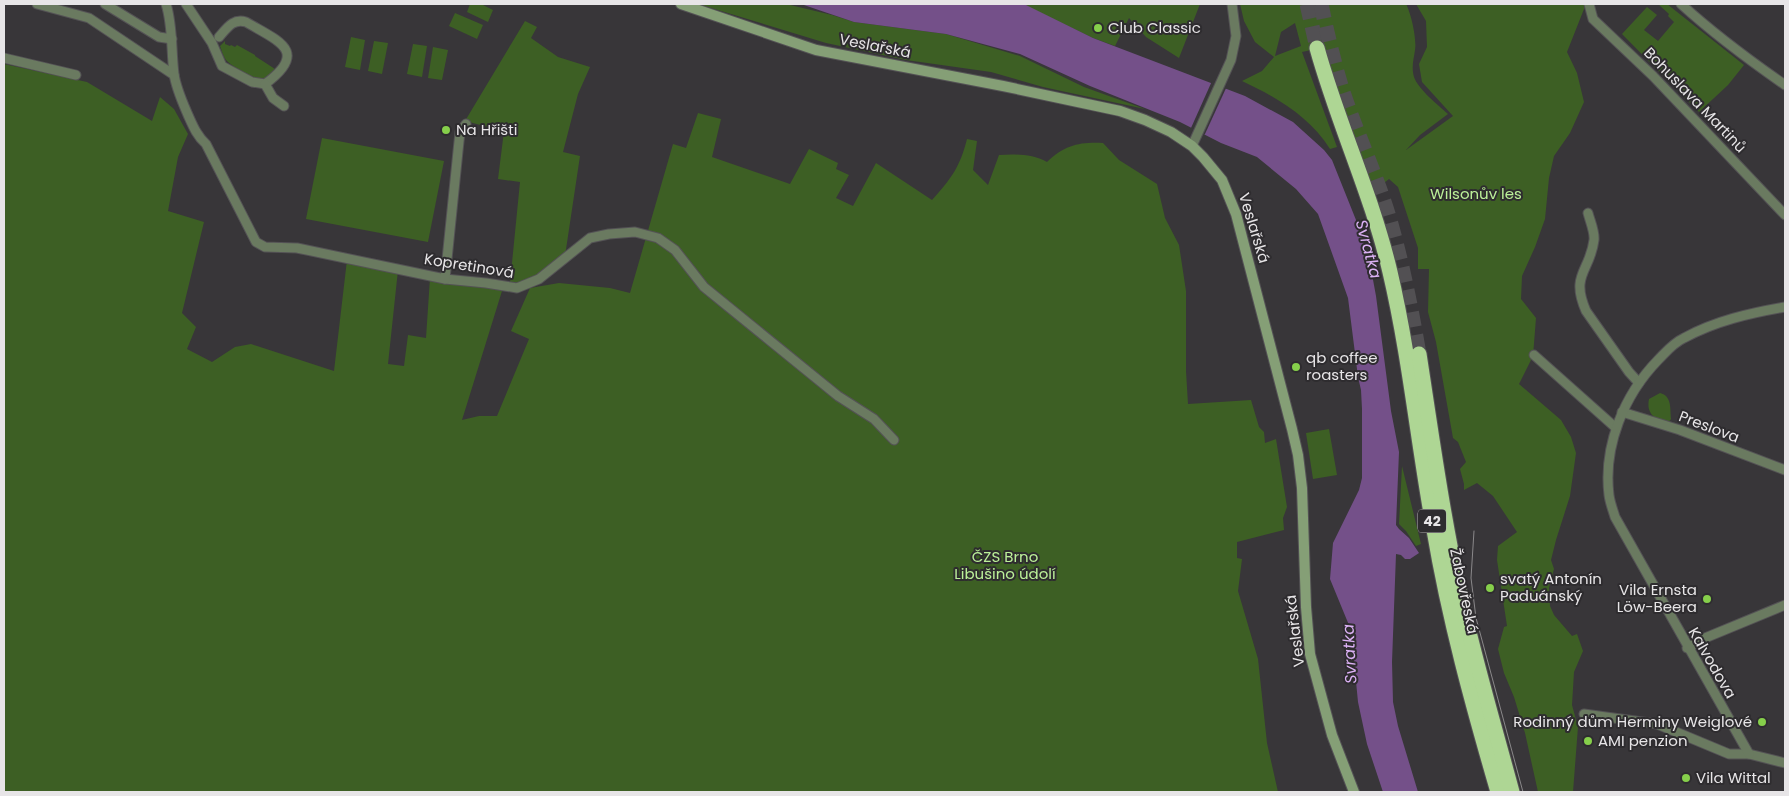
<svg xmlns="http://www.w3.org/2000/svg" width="1789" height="796" viewBox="0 0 1789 796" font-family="Poppins,sans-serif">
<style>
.green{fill:#3d5f24;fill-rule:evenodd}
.water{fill:#745089}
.pier{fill:#383639}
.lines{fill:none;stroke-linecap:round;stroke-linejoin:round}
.highway-tunnel{stroke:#525053;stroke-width:15;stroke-dasharray:15 8;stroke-linecap:butt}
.street-casing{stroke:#545255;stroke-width:11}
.secondary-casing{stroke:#545255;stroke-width:12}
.highway-casing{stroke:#545255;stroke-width:17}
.street{stroke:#6a7a60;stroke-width:9}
.secondary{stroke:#859f76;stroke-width:10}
.highway{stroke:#aed694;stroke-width:15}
.tram{stroke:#8a888a;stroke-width:1}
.poi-dot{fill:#86cf4b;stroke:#2e2c2f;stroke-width:2}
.labels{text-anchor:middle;stroke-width:4;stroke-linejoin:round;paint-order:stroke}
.shield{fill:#2e2c2f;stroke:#b0aeb0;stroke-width:1}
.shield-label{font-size:14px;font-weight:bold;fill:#e7e5e7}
.poi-label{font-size:15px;fill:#e7e5e7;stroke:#2e2c2f;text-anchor:start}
.street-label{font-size:15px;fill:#e7e5e7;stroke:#2e2c2f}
.park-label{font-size:15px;fill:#bbf098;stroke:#2e2c2f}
.water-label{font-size:16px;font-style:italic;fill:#dbb1f4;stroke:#2e2c2f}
</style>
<rect width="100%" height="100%" fill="#383639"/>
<g class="green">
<polygon points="470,4 481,4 493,10 488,22 467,12"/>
<polygon points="698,4 786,4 832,15 854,22 946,34 1020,56 1084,87 1145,109 1043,87 991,72 906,60 826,43"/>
<polygon points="1022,4 1200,4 1179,58 1146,37 1129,18 1115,46 1093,38"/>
<path d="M1240,4H1406C1411,13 1417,39 1415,50C1414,58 1411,67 1414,77C1418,89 1438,105 1448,114L1420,135L1406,150L1453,116L1422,82L1419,64L1427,47L1426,21L1416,4H1586L1567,52L1577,73L1584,102L1570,133L1554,156L1549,178L1545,219L1535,247L1522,276L1521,299L1536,318L1533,356L1519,384L1561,420L1571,437L1576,453L1570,496L1556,540L1551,560L1554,569L1549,588L1550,606L1554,615L1572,636L1577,634L1583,651L1574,672L1572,705L1578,727L1573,792H1538L1525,733L1514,697L1504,673L1498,649L1504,627L1507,626L1497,560L1498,546L1517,532L1493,496L1477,483L1464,490V484L1460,469L1466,462L1458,442L1453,438L1436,342L1428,312L1429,269H1418V248L1398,187L1389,179L1374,191L1339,99L1325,47L1302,52L1337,147L1330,149C1309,116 1276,97 1242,81L1262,71L1274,57L1255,42L1244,21ZM1295,23L1301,46L1275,56L1281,32Z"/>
<polygon points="1658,4 1667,4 1744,65 1728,85 1699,112 1622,34 1647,7 1657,15 1644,30 1658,41 1674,22 1668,16 1669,14"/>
<polygon points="455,13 483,25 477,39 449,26"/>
<path d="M525,21L537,27L531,38L558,57L590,67L578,94L563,152L580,156L565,256C548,270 532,285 510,283L520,182L498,179L504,131L465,121Z"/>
<polygon points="351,37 365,40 360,70 345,67"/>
<path d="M225,41V44L230,46L231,45L235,47L237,45L255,55V56L275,69C271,73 269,78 263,79C255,80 233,67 227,61C223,57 222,51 220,46Z"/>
<polygon points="374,41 388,43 382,74 368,71"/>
<polygon points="413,44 427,46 422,77 407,74"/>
<polygon points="433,47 448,50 442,80 428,78"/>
<path d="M4,64L87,82L152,121L160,97L174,109L188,134L178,157L168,211L204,222L182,313L196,327L187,349L212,362L235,347L251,344L334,371L347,260L398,270L388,364L404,366L408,335L426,338L430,278L487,285L502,291L462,420L479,416H497L529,339L511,331L530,288L559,283L610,288L630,293L673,144L686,148L698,113L721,119L712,157L790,184L809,149L838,163L836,169L849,175L836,198L853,206L876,163L932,200C951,179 960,167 967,139L977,141L973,170L988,185L999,155C1016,154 1032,154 1047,162C1065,145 1079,142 1103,143L1119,160L1157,184L1165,218L1179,245L1186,291V371L1188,404L1251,400L1259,427L1264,432L1265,443L1276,439L1287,507L1283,518L1284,530L1237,542V558L1242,559L1238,591L1258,659L1267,743L1278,792H4Z"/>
<polygon points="322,138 444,161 428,242 306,219"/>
<path d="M1660,393C1672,396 1670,408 1671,419L1669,422C1655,420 1646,414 1649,399Z"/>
<polygon points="1329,429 1337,475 1313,479 1306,433"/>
<polygon points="1402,466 1421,544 1416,546 1406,531 1399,524"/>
</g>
<polygon class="water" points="801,4 1026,5 1093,38 1245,96 1293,122 1324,150 1332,160 1358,225 1369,258 1376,296 1391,411 1399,452 1396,525 1399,529 1409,538 1419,553 1410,559 1405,559 1401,555 1396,554 1392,662 1393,702 1398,726 1418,792 1383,792 1367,744 1358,702 1351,630 1330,579 1333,543 1359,490 1362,478 1362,409 1361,390 1358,377 1348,298 1318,214 1296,189 1257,157 1221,143 1180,122 1090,86 1020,54 946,34 854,22"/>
<polygon class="pier" points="1212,81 1227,86 1205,134 1203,136 1191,131 1191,128"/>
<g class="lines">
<g class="highway-tunnel">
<polyline points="1307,4 1317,48"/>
<path d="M1321,4C1327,33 1334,63 1343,92C1357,134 1376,174 1389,217C1402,262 1411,307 1419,354"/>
</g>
<defs>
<g id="street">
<polyline points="37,4 89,18 174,75"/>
<polyline points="105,4 159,37 172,39"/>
<path d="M166,4C173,26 171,50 174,74C176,88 182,101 188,115C193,126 197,136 206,144L256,242L265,247L297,248L445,279L486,283L517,288L539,279L590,238L609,234L635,232L658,238L675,250L704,287L838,396L874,419L894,440"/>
<path d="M186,4L212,43L222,66L252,82L265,84C310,51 278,41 246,22C233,18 227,28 219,37"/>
<polyline points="1589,4 1593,19 1653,76 1785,215"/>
<path d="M1681,4C1714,34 1749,60 1785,85"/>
<polyline points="4,58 76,75"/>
<polyline points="265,84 273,98 284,106"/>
<polyline points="1192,146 1231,60 1236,36 1232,4"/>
<path d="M1588,213C1590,221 1595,232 1594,240C1590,272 1570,274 1586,311L1629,372L1639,383"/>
<polyline points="445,279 458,151 460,132 466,124"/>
<polyline points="1534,355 1616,428"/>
<polyline points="1622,412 1680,430 1785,470"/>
<polyline points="1687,648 1705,638 1785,605"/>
<polyline points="1584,714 1657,724 1729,754 1749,754 1785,763"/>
<path d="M1749,754L1615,517C1613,510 1610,503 1609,495C1603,446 1624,395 1658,360C1666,352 1673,343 1684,338C1715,321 1750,313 1785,307"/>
</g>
<polyline id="secondary" points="681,4 816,50 1003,86 1120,111 1145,120 1171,132 1192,146 1203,157 1222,180 1236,214 1292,429 1298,455 1302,488 1306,607 1310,654 1332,735 1354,792"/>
<g id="highway">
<path d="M1317,48C1338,124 1372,195 1390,272C1410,357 1418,444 1434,530C1449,619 1473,706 1498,792"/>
<path d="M1419,354C1431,432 1442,512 1459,590C1474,658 1494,725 1512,792"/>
</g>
</defs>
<use href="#street" class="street-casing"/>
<use href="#secondary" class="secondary-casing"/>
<use href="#highway" class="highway-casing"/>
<use href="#street" class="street"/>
<use href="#secondary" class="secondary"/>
<use href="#highway" class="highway"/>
<polyline class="tram" points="1474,531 1471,578 1476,618 1523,792"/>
</g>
<g class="poi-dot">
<circle cx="1098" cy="28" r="5"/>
<circle cx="446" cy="130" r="5"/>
<circle cx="1296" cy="367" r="5"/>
<circle cx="1490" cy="588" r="5"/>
<circle cx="1707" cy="599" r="5"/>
<circle cx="1762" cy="722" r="5"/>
<circle cx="1588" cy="741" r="5"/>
<circle cx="1686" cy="778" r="5"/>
</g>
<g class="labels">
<rect class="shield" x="1418" y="509.5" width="28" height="23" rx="4"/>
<g class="shield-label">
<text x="1432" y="526">42</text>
</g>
<g class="poi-label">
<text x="1108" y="33">Club Classic</text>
<text x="456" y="135">Na Hřišti</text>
<text x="1306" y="363">qb coffee<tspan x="1306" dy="17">roasters</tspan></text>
<text x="1500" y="584">svatý Antonín<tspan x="1500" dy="17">Paduánský</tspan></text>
<text x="1697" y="595" text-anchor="end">Vila Ernsta<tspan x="1697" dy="17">Löw-Beera</tspan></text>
<text x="1752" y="727" text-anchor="end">Rodinný dům Herminy Weiglové</text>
<text x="1598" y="746">AMI penzion</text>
<text x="1696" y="783">Vila Wittal</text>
</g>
<g class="street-label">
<text transform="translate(875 46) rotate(11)" y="5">Veslařská</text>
<text transform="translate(1695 100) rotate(46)" y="5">Bohuslava Martinů</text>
<text transform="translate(1254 228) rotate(73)" y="5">Veslařská</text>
<text transform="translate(469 266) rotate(9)" y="5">Kopretinová</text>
<text transform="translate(1709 427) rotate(21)" y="5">Preslova</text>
<text transform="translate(1464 591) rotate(78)" y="5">Žabovřeská</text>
<text transform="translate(1295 631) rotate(-97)" y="5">Veslařská</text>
<text transform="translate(1712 663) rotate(60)" y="5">Kalvodova</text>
</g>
<g class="park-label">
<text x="1476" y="199">Wilsonův les</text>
<text x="1005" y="562">ČZS Brno<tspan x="1005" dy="17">Libušino údolí</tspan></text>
</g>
<g class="water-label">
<text transform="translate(1369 249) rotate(75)" y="6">Svratka</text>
<text transform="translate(1349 654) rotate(-93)" y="6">Svratka</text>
</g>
</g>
<rect width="1789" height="796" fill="none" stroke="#e7e5e7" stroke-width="10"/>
</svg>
